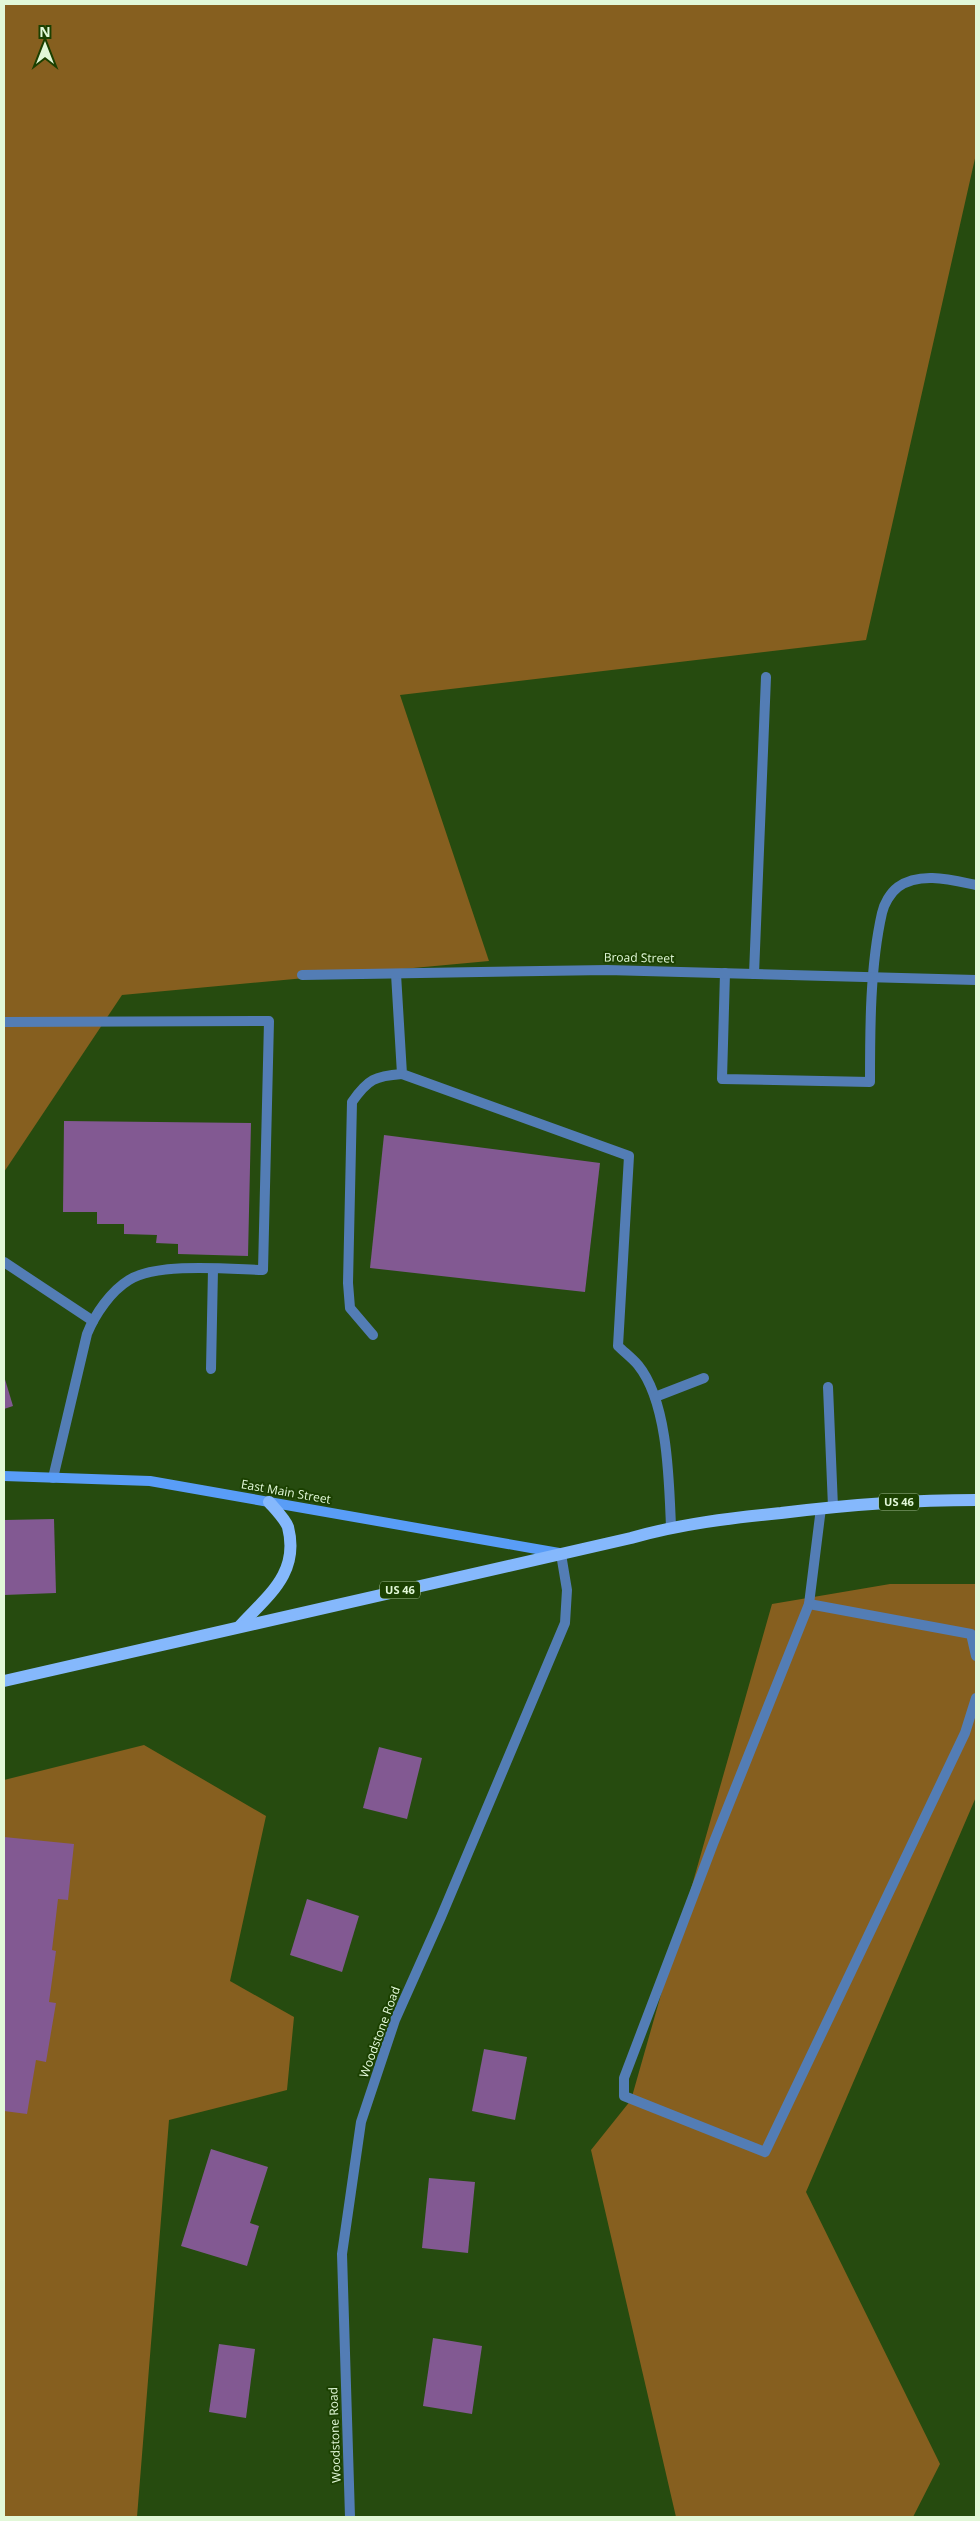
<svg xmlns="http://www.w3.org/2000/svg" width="980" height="2521" viewBox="0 0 980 2521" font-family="'Open Sans',sans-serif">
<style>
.green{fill:#865f1f}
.building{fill:#825992}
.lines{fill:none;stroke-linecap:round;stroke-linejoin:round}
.lane{stroke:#537db5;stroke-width:10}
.street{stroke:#537db5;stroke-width:10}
.secondary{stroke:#599df7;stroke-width:10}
.primary{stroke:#85b8fc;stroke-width:12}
.labels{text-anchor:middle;stroke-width:4;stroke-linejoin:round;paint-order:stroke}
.shield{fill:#1b4001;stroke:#a6c198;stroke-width:1}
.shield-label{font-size:11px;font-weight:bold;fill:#e2f8d8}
.street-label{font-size:12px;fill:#e2f8d8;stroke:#1b4001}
</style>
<rect width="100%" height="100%" fill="#264b0f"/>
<g class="green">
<polygon points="4,4 976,4 976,154 866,640 400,695 489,961 122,995 4,1172"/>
<polygon points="890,1584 976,1584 976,1797 806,2192 940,2464 913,2517 676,2517 591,2150 631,2100 772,1604"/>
<polygon points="144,1745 266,1816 230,1981 294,2017 287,2090 169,2120 137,2517 4,2517 4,1780"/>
</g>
<g class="building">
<polygon points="64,1121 251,1123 248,1256 178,1254 178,1244 156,1243 157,1235 124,1234 124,1224 97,1224 97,1212 63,1212"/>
<polygon points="384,1135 600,1163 585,1292 370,1268"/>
<polygon points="4,1376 13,1406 4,1409"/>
<polygon points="54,1519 56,1593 4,1595 4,1520"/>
<polygon points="379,1747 422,1758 407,1819 363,1808"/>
<polygon points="4,1837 74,1844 68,1900 58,1899 52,1950 56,1951 49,2002 56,2003 46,2062 36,2060 27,2114 4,2111"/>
<polygon points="307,1899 359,1916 342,1972 290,1955"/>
<polygon points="484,2049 527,2057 515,2120 472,2111"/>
<polygon points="211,2149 268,2167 250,2223 259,2226 247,2266 181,2246"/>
<polygon points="429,2178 475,2182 468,2253 422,2248"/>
<polygon points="433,2338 482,2346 472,2414 423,2406"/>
<polygon points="219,2344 255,2349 246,2418 209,2412"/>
</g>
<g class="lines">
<g class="lane">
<path d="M725,973L722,1079L870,1082C870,1028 870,966 882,913C884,904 890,893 898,887C920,871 952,880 976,885"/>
<path d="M396,974L402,1074L629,1156L618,1346C624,1352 632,1358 638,1365C668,1402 669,1480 671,1527"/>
<polyline points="754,974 766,677"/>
<path d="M4,1022L269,1021L263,1270C229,1269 158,1262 129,1280C111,1291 95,1314 87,1334L53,1478"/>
<polyline points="4,1262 93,1321"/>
<path d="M373,1335L350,1308L348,1283L352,1102C368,1079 375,1076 402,1074"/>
<polyline points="211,1369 213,1269"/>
<polyline points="828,1387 833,1507"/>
<polyline points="655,1397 704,1378"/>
<polyline points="821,1508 809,1604 713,1844 624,2078 624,2096 765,2152 965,1733 976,1698"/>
<polyline points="809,1604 971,1634 976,1656"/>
</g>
<g class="street">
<polyline points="302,975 607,970 976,980"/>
<polyline points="350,2517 342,2254 361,2122 395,2020 441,1917 565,1623 567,1590 561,1554"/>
</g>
<polyline class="secondary" points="4,1476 150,1481 559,1553"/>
<g class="primary">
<path d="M239,1627C267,1596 300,1574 288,1527C285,1519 275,1509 269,1502"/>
<path d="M4,1681L631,1538C680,1524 730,1518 781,1513C846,1505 911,1500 976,1500"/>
</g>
</g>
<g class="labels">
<g class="shield">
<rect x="879" y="1493.5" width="40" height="17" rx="4"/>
<rect x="380" y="1581.5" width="40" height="17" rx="4"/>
</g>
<g class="shield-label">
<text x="899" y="1506">US 46</text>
<text x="400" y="1594">US 46</text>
</g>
<g class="street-label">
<text transform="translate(639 958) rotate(1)" y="4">Broad Street</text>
<text transform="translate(286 1492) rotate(10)" y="4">East Main Street</text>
<text transform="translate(380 2032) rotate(-70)" y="4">Woodstone Road</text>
<text transform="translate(335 2435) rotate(-92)" y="4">Woodstone Road</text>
</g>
</g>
<rect width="980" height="2521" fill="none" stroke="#e2f8d8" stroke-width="10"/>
<g transform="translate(45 45)" stroke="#1b4001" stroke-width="4" paint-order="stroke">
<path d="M0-4L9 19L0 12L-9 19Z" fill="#e2f8d8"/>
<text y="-8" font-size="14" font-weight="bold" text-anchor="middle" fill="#e2f8d8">N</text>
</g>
</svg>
